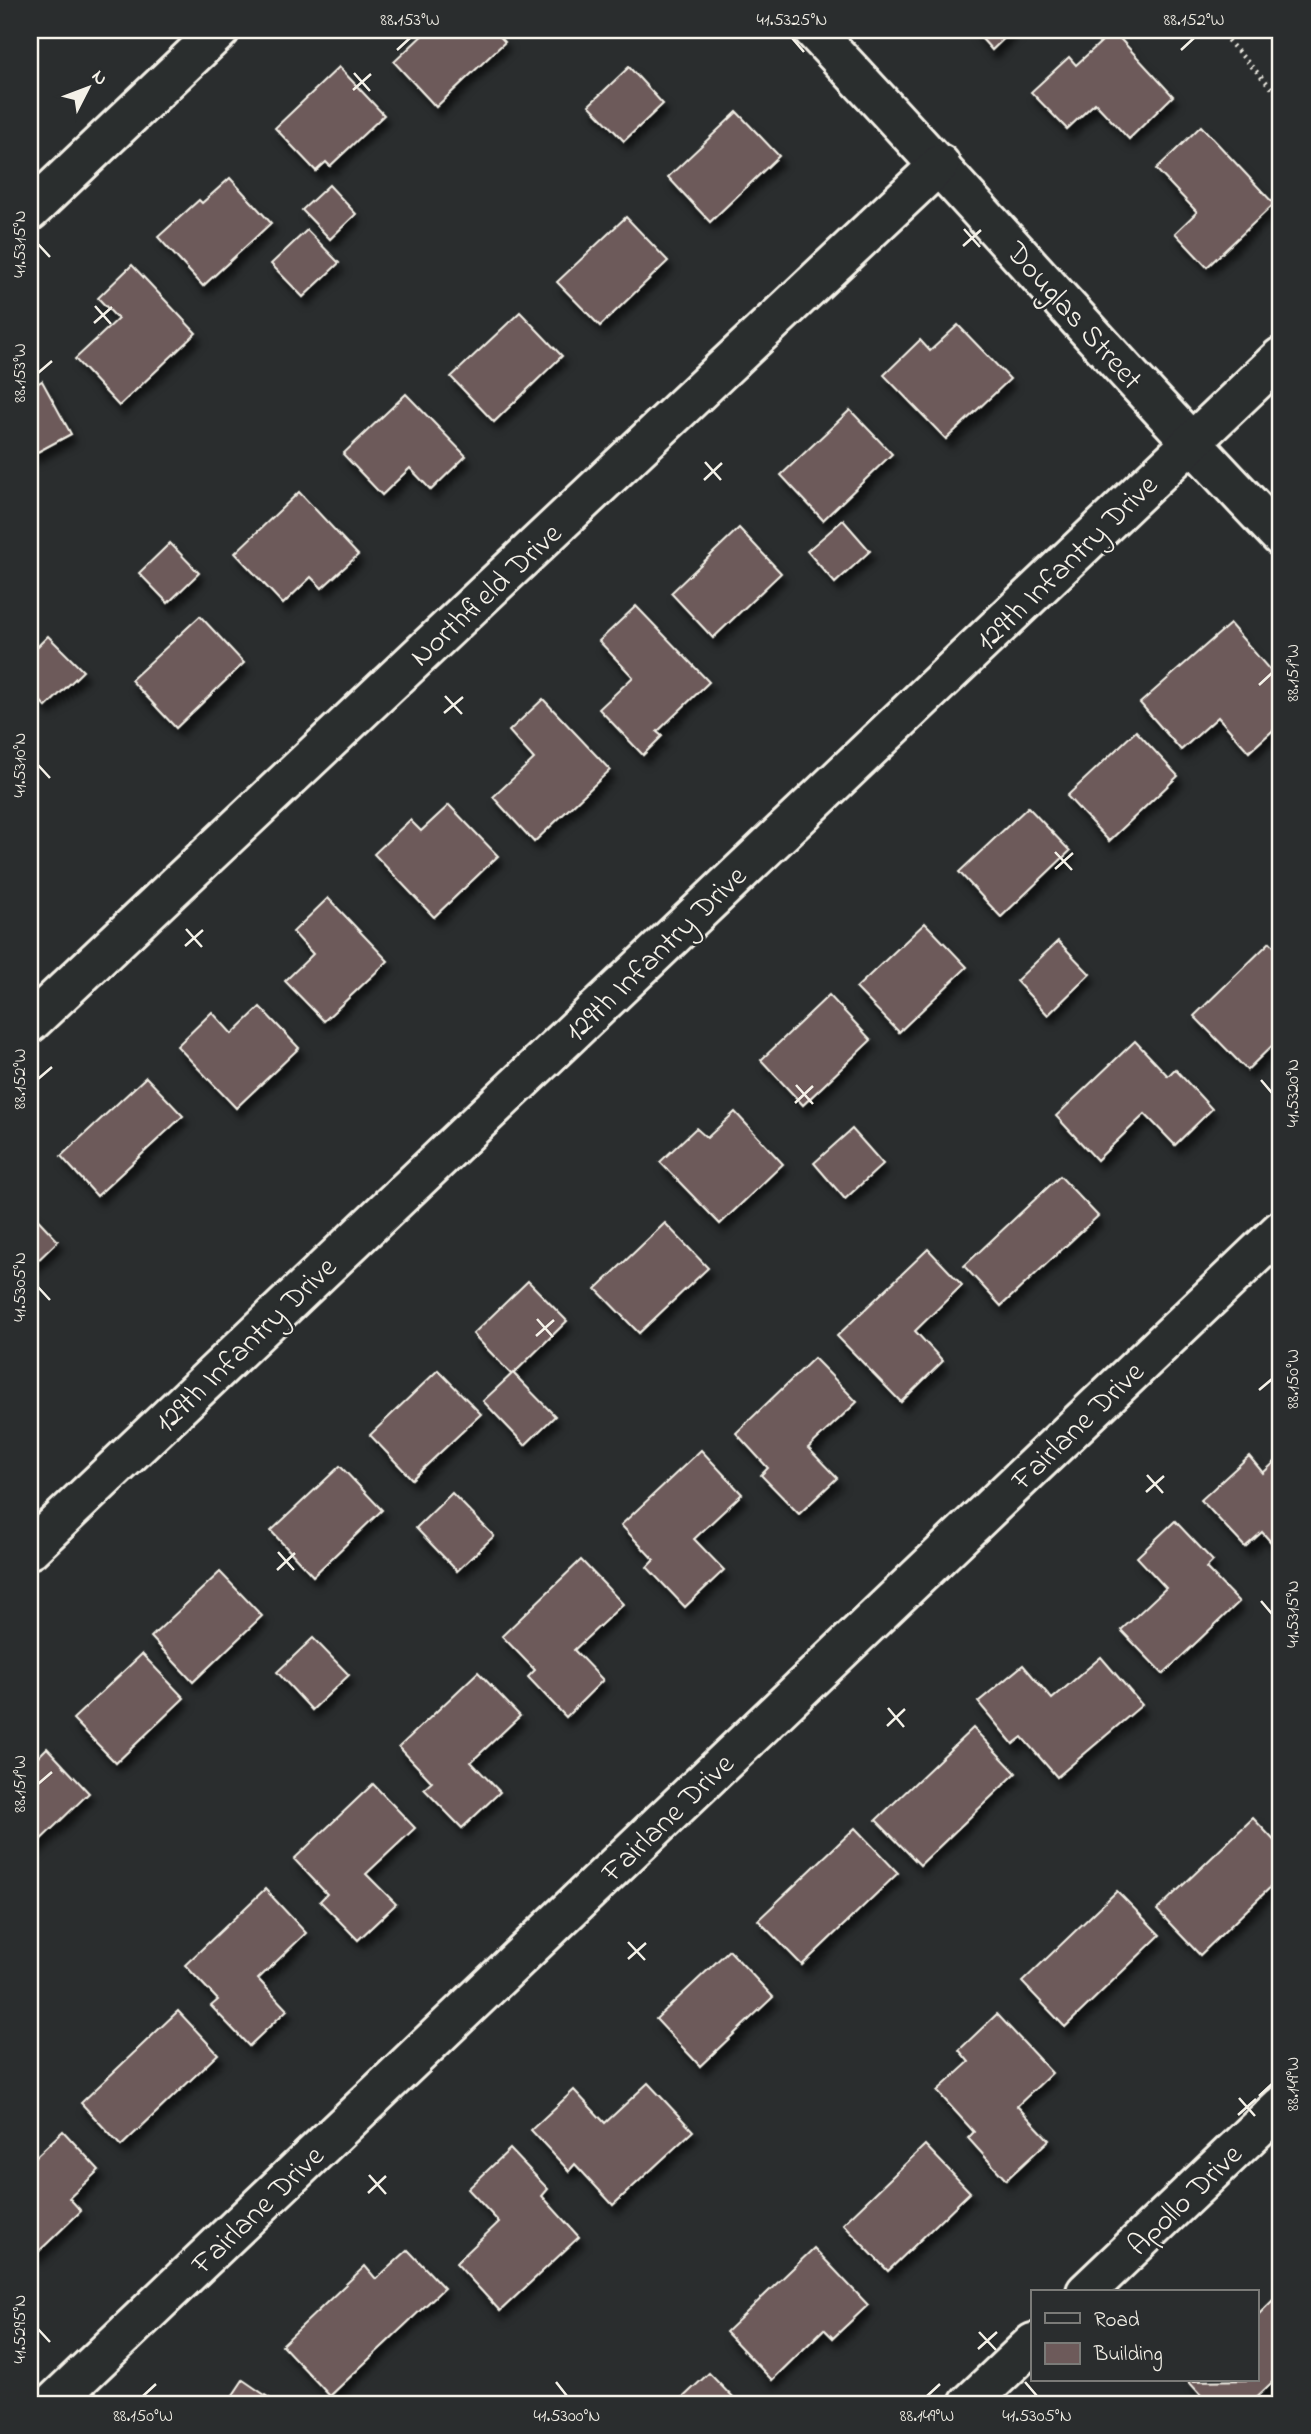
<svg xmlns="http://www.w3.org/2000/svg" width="1311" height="2434" viewBox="0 0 1311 2434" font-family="'Indie Flower',sans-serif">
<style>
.building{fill:#6d5a5a;stroke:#f4f1e8;stroke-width:2;filter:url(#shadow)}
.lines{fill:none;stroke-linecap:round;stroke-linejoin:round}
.minor-casing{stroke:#f4f1e8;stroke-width:44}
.tertiary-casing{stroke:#f4f1e8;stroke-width:44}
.path{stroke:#f4f1e8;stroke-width:4.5;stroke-dasharray:2 5;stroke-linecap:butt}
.minor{stroke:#2a2d2e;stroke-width:38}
.tertiary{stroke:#2a2d2e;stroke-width:38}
.ticks{fill:none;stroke:#f4f1e8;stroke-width:2.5}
.labels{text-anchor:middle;stroke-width:5;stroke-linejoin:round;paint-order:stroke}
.street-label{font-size:30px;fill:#f4f1e8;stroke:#2a2d2e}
.neatline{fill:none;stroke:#f4f1e8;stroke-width:2.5}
.ticks-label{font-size:18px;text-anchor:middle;fill:#f4f1e8}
</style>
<defs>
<filter id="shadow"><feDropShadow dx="4.5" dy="8" stdDeviation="3.5" flood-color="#0009"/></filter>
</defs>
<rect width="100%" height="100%" fill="#2a2d2e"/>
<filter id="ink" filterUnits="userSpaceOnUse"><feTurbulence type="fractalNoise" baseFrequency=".0143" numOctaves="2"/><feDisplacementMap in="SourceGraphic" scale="14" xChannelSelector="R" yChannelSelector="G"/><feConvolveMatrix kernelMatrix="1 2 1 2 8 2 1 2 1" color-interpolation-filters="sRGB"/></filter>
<g filter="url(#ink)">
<g class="building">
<polygon points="428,30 494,30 505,42 436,107 394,62"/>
<polygon points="974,30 1013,30 992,50"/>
<polygon points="1113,31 1173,96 1129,139 1095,103 1067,129 1031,92 1069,57 1076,65"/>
<polygon points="339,67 384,115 330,166 326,162 316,171 275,128"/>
<polygon points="629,67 663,104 624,141 589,105"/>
<polygon points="737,112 779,156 710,222 668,177"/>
<polygon points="1201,126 1274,204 1207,267 1175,233 1197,212 1156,169"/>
<polygon points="230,178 271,223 203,286 158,237 199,200 202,203"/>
<polygon points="329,185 356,214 330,239 302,210"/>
<polygon points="626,217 668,261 600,326 557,282"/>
<polygon points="307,230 339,263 303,297 271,264"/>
<polygon points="132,265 196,333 119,406 75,359 118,319 98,298"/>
<polygon points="520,312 562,356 494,422 451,377"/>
<polygon points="958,325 1010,379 946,439 884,375 920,340 930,351"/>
<polygon points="42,381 71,434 30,456 30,388"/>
<polygon points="406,394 466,456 431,490 410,468 382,495 343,454"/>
<polygon points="850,410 892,454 823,520 781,475"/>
<polygon points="299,492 358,555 322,588 311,577 283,604 235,553"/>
<polygon points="843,520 870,551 835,583 807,551"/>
<polygon points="739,528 781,573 713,638 671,593"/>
<polygon points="170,543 199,573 168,603 139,573"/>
<polygon points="636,606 709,682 657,732 662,736 643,755 599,709 633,677 599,641"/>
<polygon points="200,616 244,663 176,728 131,680"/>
<polygon points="1230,624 1281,683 1281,723 1249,752 1218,717 1181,750 1140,703"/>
<polygon points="48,636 83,671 46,707 30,690 30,654"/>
<polygon points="543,699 610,770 534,842 493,797 534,759 509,731"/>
<polygon points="1136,731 1178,776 1109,841 1067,796"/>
<polygon points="449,805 498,856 434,917 374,854 410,820 421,831"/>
<polygon points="1028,807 1070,851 1001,917 959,872"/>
<polygon points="328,898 388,961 324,1021 285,981 313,954 293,932"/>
<polygon points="925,923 967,967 899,1032 856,988"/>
<polygon points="1058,941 1090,974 1048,1015 1016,981"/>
<polygon points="1270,942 1281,954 1281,1037 1247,1070 1194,1016"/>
<polygon points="829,995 871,1040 803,1105 761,1060"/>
<polygon points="260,1007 299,1048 236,1108 177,1046 212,1012 232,1034"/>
<polygon points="1135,1041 1168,1076 1175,1069 1212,1109 1175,1145 1145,1114 1097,1160 1056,1116"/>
<polygon points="146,1077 183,1116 97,1196 61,1156"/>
<polygon points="735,1112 783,1164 720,1224 660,1162 696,1128 707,1138"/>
<polygon points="852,1129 883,1164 845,1199 814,1163"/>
<polygon points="1060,1176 1098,1216 1001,1306 964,1266"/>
<polygon points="30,1211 58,1241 30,1268"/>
<polygon points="665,1223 708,1268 639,1333 596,1289"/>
<polygon points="928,1249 962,1285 915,1331 943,1361 901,1402 837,1336"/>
<polygon points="528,1281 567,1321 512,1375 473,1334"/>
<polygon points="814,1358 857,1402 808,1448 837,1478 799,1514 761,1475 768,1468 736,1433"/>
<polygon points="438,1370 481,1414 412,1479 370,1435"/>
<polygon points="513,1373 555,1416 525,1445 483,1401"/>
<polygon points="701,1450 742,1494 694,1539 724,1570 685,1607 647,1567 654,1560 621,1525"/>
<polygon points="1249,1456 1263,1473 1281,1456 1281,1547 1278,1550 1262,1532 1245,1547 1201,1500"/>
<polygon points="340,1466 382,1510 313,1576 271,1531"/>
<polygon points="452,1493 494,1536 457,1571 416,1528"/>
<polygon points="1175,1521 1213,1561 1206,1568 1239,1602 1163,1674 1121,1630 1166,1588 1137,1557"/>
<polygon points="581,1560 623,1604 574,1650 603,1680 566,1717 528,1677 535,1670 502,1636"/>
<polygon points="220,1572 262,1616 193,1682 151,1637"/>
<polygon points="313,1638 349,1675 312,1710 277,1672"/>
<polygon points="142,1654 184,1698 116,1763 73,1719"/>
<polygon points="1101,1657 1142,1705 1057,1777 1022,1737 1013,1744 978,1702 1023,1665 1052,1699"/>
<polygon points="478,1672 520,1716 471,1762 500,1792 462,1828 424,1789 432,1782 399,1747"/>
<polygon points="973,1728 1016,1773 920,1865 876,1820"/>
<polygon points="47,1748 89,1793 30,1850 30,1765"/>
<polygon points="373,1784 415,1828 366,1874 396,1904 358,1940 320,1901 327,1894 294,1859"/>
<polygon points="1253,1818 1281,1848 1281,1877 1200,1955 1157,1910"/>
<polygon points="855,1828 898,1873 802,1965 758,1920"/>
<polygon points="265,1889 306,1933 258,1979 287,2010 249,2046 211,2006 218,2000 185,1965"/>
<polygon points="1117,1891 1160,1935 1065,2027 1022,1982"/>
<polygon points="729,1950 773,1997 700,2066 656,2019"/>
<polygon points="178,2011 218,2054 121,2146 81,2103"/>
<polygon points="997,2014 1052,2073 1017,2106 1049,2140 1006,2180 968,2138 974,2132 937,2091 969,2062 959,2050"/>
<polygon points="648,2083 693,2131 613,2205 575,2164 569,2171 531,2130 574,2090 605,2123"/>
<polygon points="63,2131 99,2170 69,2198 81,2211 35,2255 30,2250 30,2162"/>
<polygon points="925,2145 970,2192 888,2271 843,2224"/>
<polygon points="510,2149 548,2189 542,2196 579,2237 500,2311 456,2263 499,2222 468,2189"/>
<polygon points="814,2248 868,2305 833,2338 824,2329 772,2380 726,2332"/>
<polygon points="408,2250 444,2288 330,2396 282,2345 365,2266 376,2279"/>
<polygon points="1281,2292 1281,2374 1249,2404 1209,2404 1188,2381 1257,2380 1257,2316"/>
<polygon points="709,2373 739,2404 676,2404"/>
<polygon points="243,2380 278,2404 227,2404"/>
</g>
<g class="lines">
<defs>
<g id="minor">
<path d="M813,30C971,198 1122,372 1281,537"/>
<polyline points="30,211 220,30"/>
<polyline points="30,1023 940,164"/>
<polyline points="1086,2292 1281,2106"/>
<polyline points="52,2404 1281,1230"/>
<polyline points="969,2404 1033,2343"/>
</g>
<polyline id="tertiary" points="30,1549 1281,357"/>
</defs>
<use href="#minor" class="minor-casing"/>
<use href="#tertiary" class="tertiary-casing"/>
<polyline class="path" points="1218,30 1281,98"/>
<use href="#minor" class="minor"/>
<use href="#tertiary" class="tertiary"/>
</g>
</g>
<path class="ticks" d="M792,38L804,52M397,50L410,38M1181,50L1194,38M354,73L370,91M353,90L371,74M964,229L980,247M38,244L50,257M963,246L981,230M95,306L111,324M94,323L112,307M38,373L52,361M705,462L721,480M704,480L722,463M1259,685L1272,673M445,696L462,714M444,713L463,697M38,765L50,778M1055,852L1072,870M1055,869L1073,853M186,929L202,947M185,946L203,930M38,1079L52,1067M1261,1080L1272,1093M796,1085L813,1104M795,1103L813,1086M38,1287L50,1300M537,1319L553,1337M536,1336L554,1320M1259,1390L1272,1379M1147,1475L1163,1493M1146,1492L1164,1476M278,1552L294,1570M277,1570L295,1553M1261,1601L1272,1614M888,1708L904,1727M887,1726L905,1709M38,1784L52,1772M628,1942L645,1960M628,1959L646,1943M1259,2096L1272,2084M1239,2098L1255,2116M1238,2115L1256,2099M369,2175L386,2194M368,2193L386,2176M38,2329L50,2342M979,2332L996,2350M978,2349L997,2332M556,2382L567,2396M1025,2382L1037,2396M143,2396L156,2384M927,2396L940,2384"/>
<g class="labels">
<g class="street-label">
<text transform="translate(1075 315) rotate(48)" y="10">Douglas Street</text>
<text transform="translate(1066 562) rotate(-44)" y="10">129th Infantry Drive</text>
<text transform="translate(485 594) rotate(-43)" y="10">Northfield Drive</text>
<text transform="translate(655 953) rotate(-44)" y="10">129th Infantry Drive</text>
<text transform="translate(245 1344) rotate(-44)" y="10">129th Infantry Drive</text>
<text transform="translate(1077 1425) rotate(-44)" y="10">Fairlane Drive</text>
<text transform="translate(667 1817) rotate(-44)" y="10">Fairlane Drive</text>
<text transform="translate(1184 2199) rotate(-44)" y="10">Apollo Drive</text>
<text transform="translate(257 2209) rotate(-44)" y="10">Fairlane Drive</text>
</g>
</g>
<rect width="1311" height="2434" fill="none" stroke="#2a2d2e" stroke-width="77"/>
<rect x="1031" y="2290" width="228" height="91" fill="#2a2d2e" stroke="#7b7b78" stroke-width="2"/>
<rect x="1045" y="2313" width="35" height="10" fill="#2a2d2e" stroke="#7b7b78" stroke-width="2"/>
<text x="1094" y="2326" font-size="21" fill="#f4f1e8">Road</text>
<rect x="1045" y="2343" width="35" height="21" fill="#6d5a5a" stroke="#7b7b78" stroke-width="2"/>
<text x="1094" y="2360" font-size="21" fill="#f4f1e8">Building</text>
<g transform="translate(88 88) rotate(48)" stroke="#2a2d2e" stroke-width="5" paint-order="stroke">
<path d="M0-5L12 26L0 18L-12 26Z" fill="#f4f1e8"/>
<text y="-10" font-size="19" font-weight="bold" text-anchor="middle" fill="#f4f1e8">N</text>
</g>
<rect x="38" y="38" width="1234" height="2358" class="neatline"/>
<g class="ticks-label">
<text x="410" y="25">88.153°W</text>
<text x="792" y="25">41.5325°N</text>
<text x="1194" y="25">88.152°W</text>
<text transform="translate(19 244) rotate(-90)" y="6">41.5315°N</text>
<text transform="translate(19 373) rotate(-90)" y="6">88.153°W</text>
<text transform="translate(1292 673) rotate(-90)" y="6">88.151°W</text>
<text transform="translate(19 765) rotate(-90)" y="6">41.5310°N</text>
<text transform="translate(19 1079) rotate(-90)" y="6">88.152°W</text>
<text transform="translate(1292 1093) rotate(-90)" y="6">41.5320°N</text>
<text transform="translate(19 1287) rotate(-90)" y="6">41.5305°N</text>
<text transform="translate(1292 1379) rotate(-90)" y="6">88.150°W</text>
<text transform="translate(1292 1614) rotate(-90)" y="6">41.5315°N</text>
<text transform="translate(19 1784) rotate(-90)" y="6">88.151°W</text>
<text transform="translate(1292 2084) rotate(-90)" y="6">88.149°W</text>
<text transform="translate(19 2329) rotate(-90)" y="6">41.5295°N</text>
<text x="143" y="2421">88.150°W</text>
<text x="567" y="2421">41.5300°N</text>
<text x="927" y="2421">88.149°W</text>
<text x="1037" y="2421">41.5305°N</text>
</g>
</svg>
